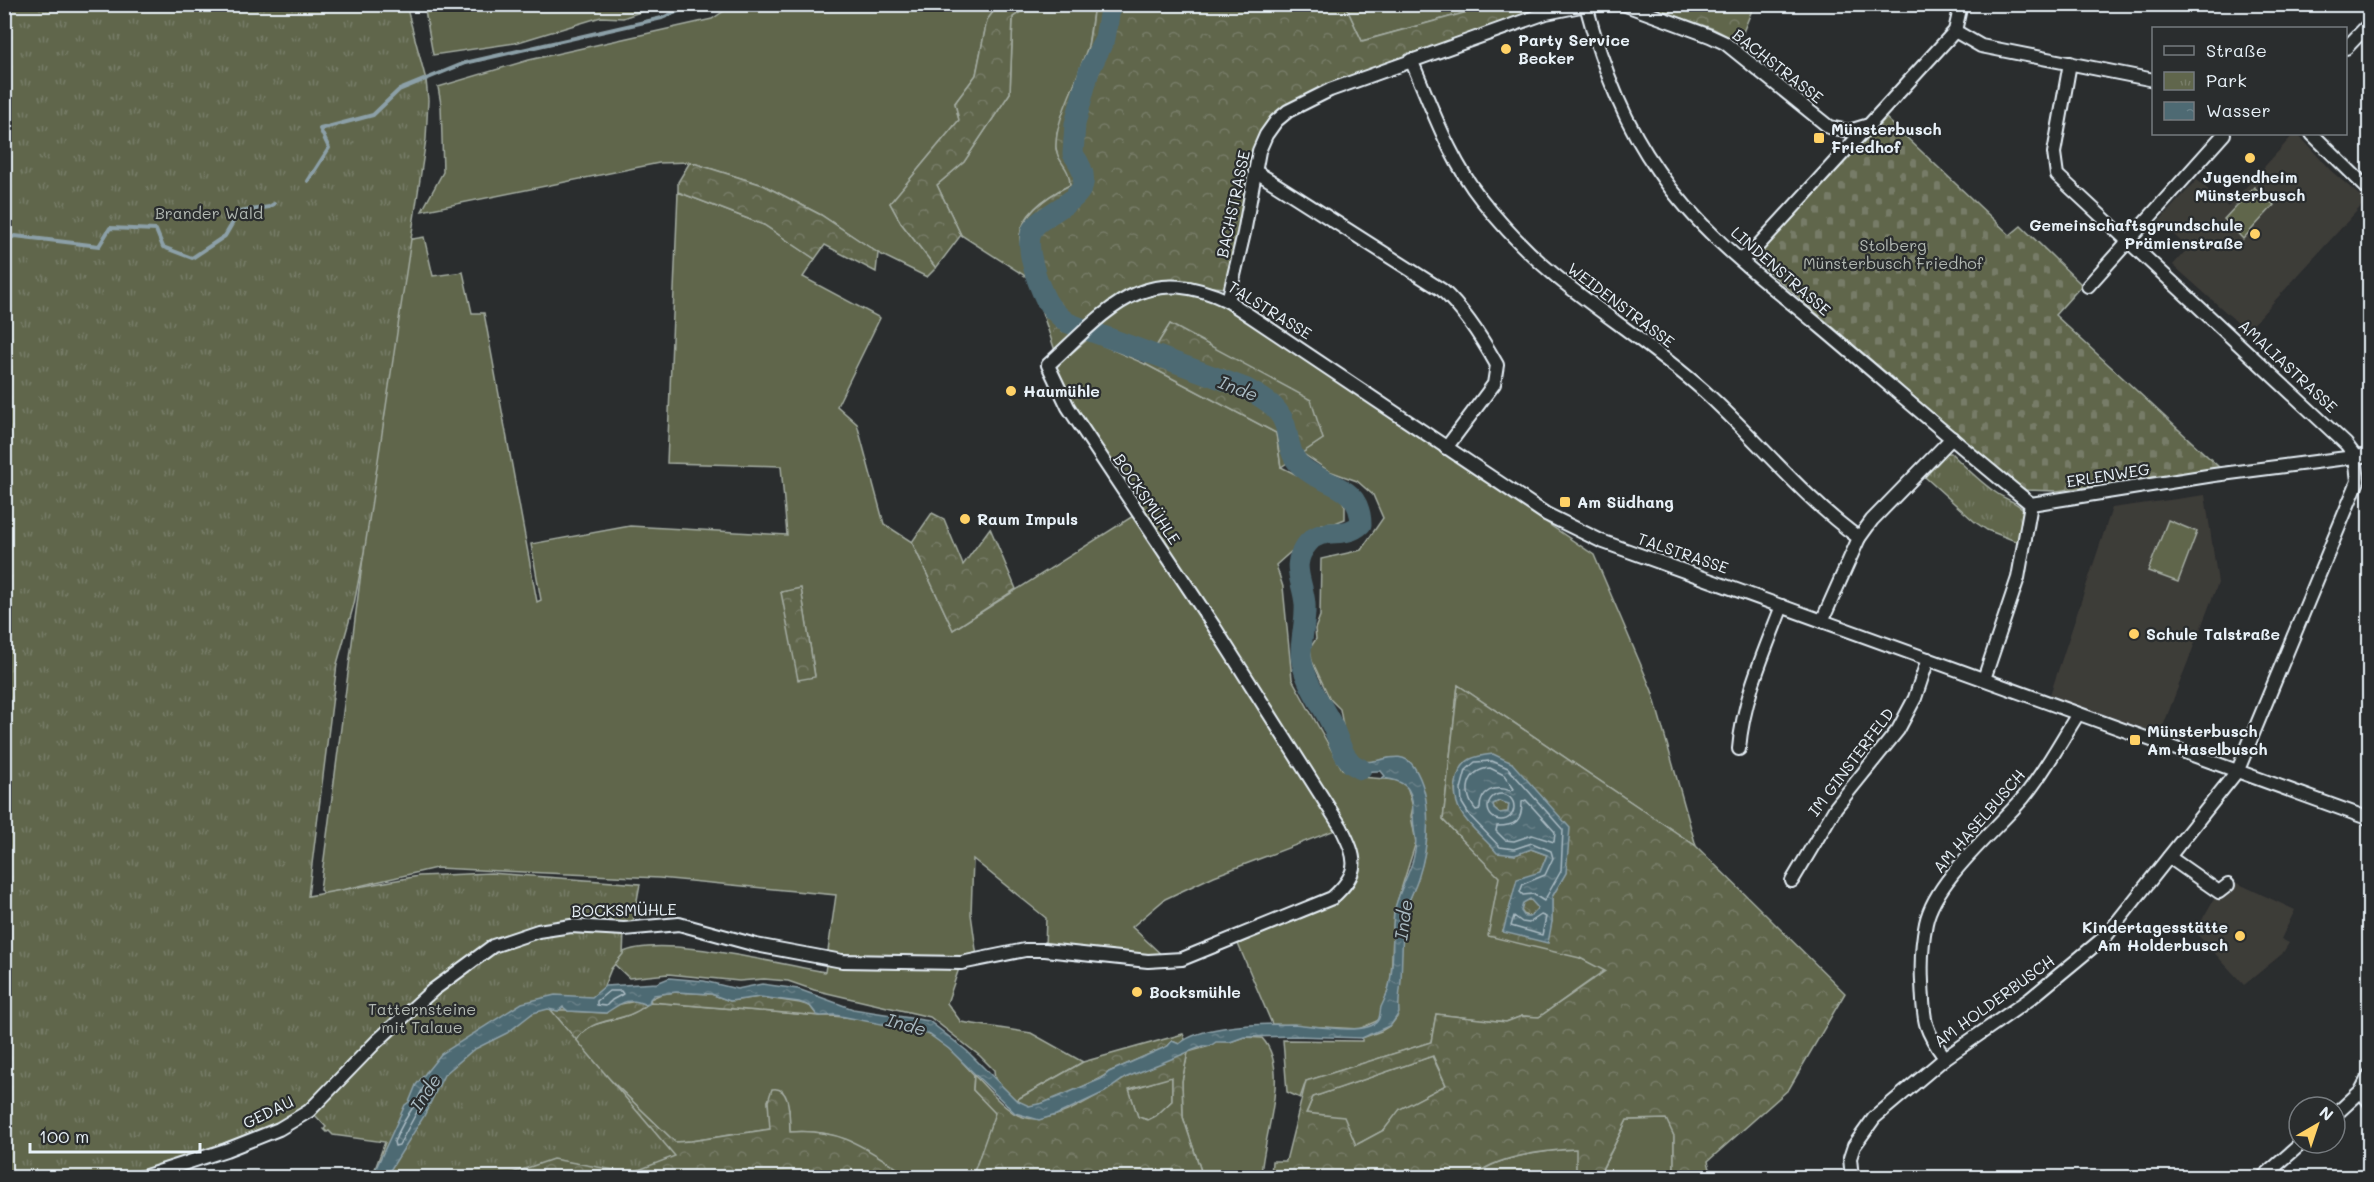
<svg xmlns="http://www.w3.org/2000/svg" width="2374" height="1182" viewBox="0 0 2374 1182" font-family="Mali,sans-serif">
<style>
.built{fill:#3e3c39}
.grass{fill:#60664c;stroke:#a4aca2;stroke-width:1.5;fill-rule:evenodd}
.forest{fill:url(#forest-crowns);stroke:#a4aca2;stroke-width:1.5;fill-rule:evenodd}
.cemetery{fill:url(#cemetery-stones);stroke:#a4aca2;stroke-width:1.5}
.park{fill:url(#park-tufts);stroke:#a4aca2;stroke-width:1.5}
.water{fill:url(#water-ripples);stroke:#8ca0a8;stroke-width:1.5;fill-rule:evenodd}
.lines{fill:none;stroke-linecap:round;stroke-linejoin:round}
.shore{stroke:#aabbc3;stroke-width:1.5}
.stream{stroke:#8ca0a8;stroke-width:4}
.river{stroke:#4e6a73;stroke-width:21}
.minor-casing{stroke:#e8f1f8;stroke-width:16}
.minor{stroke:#2a2d2e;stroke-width:12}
.poi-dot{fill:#ffd166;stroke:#2a2d2e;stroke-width:2}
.labels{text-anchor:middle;stroke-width:4.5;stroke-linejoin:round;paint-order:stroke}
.poi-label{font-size:16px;font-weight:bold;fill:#e8f1f8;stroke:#2a2d2e;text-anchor:start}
.street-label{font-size:16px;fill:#e8f1f8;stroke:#2a2d2e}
.park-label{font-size:16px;fill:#b2b9b3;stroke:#2a2d2e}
.water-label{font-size:18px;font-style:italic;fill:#aabbc3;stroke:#2a2d2e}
</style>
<defs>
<pattern id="forest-crowns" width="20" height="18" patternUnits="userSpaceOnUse" patternTransform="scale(1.5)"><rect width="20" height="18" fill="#60664c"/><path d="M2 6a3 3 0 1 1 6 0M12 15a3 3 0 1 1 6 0" fill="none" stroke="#777c67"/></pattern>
<pattern id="cemetery-stones" width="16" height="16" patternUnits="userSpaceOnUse" patternTransform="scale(1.5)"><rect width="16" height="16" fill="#60664c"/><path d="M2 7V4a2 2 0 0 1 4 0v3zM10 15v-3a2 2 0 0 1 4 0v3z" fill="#777c67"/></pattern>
<pattern id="park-tufts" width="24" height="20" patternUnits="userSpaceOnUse" patternTransform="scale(1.5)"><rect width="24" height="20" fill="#60664c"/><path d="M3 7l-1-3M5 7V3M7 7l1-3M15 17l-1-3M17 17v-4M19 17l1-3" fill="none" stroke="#777c67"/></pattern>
<pattern id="water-ripples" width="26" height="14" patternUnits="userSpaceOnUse" patternTransform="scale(1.5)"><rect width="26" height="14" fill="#4e6a73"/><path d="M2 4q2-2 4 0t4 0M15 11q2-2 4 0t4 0" fill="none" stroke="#688088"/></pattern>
</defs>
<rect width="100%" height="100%" fill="#2a2d2e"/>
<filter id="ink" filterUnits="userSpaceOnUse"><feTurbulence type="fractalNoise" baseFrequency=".0167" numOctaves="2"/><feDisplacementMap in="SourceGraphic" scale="12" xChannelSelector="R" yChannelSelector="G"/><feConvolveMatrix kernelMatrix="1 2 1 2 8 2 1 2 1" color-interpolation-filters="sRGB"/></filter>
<g filter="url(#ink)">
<g class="built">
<polygon points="2294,134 2298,134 2330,170 2366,201 2247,331 2173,265 2188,248 2159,221 2197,180 2228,207"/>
<polygon points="2205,495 2218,583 2160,734 2050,695 2112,508"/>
<polygon points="2237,883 2295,910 2281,939 2289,943 2282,954 2244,985 2195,932 2214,899"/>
</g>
<g class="grass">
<polygon points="424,5 660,5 623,18 601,17 515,43 433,55"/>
<polygon points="733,5 999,5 987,20 976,75 955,103 959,120 890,203 901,223 936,268 927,277 878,253 821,215 763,185 690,162 659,163 422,211 443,172 441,104 438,87 529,60 712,19"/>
<path d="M1031,5H1094L1088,46L1057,132L1056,149L1059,158L1070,172V185C1049,195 1023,211 1020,236C1018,246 1029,271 1033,281L961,235L937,185L964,162L1010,93L1013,17Z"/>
<polygon points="1345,5 1493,5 1362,41"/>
<polygon points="2254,187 2274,205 2243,239 2224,219"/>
<path d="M678,192L764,225L815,259L803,277L880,318L837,406L857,424L884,524L912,542L953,630L1133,516L1338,829L1214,876L1165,899L1132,927L1164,957L1045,947L1046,918L973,859L971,914L977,957L962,960L947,1003L961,1022L1031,1033L1083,1062L1016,1100L995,1080L994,1070L980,1056L930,1017L814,990L788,981L764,979L739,981L668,974L629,978L612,962C615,959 619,955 622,953C659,933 782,965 825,972L836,895L659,878L436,868L325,894L320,890L403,248L407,240L424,237L433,276L463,272L472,313H484L537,602L541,600L531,544L630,526L787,535L781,466L667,463ZM801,589L815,676L781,592Z"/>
<path d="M1175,288L1227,305L1594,555L1652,691L1696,846L1458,685L1443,820L1580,958L1605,970L1539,1017L1522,1016L1506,1022L1436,1014L1431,1042L1306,1081L1300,1098L1287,1092L1283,1040L1362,1041V1038L1381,1031L1391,1025L1397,1017L1404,916C1407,902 1414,891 1418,877C1431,838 1430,807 1415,769L1389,758L1368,763L1363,762L1352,757L1347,748L1340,709L1330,699L1312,661L1310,648L1316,639L1315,629L1320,616L1321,559L1361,550L1383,518L1373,495L1357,481L1329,471L1302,453L1323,439L1170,324L1153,352L1098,326L1121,306L1139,295Z"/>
<polygon points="1088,339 1145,364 1276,433 1281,467 1341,497 1345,507 1345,519 1335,523 1322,524 1276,565 1283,587 1292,679 1342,769 1361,777 1397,780 1407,786 1413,807 1411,816 1416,842 1394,912 1391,980 1387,993 1379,1020 1359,1029 1272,1024 1238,944 1336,900 1355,850 1066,395 1053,369"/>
<polygon points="2168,520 2197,532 2178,582 2148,571"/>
<path d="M651,1002L821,1016C842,1015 909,1025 928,1034C946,1042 961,1061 974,1075L973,1090L996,1113L974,1172L975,1177H903V1172C863,1148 839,1128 790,1132L789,1109L782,1090L768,1101L771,1129L691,1141L675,1142L599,1069L576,1042C586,1023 598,1024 616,1019C628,1016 642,1009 651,1002Z"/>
<path d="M1244,1037L1262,1038C1292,1071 1262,1138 1261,1177H1203L1183,1117L1182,1081L1188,1052L1210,1046L1216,1041L1230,1042Z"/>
<polygon points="1432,1056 1446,1085 1401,1109 1384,1130 1356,1145 1306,1114 1313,1097"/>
<polygon points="1172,1076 1172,1101 1156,1116 1148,1120 1138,1117 1129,1090"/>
<polygon points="1667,1119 1674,1136 1674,1177 1598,1178 1627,1120"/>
<path d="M1577,1149L1576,1177L1474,1178C1492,1156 1550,1150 1577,1149Z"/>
</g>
<g class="forest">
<polygon points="999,4 1031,5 1013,17 1010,93 964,162 937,185 961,235 936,268 901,223 890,203 959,120 955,103 976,75 987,20"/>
<path d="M1094,5H1345L1362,41L1493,5H1562L1274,117L1239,233L1225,288L1157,282L1055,351C1050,334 1018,246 1020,235C1025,211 1049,195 1070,185C1070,165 1057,164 1056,147C1055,117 1081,76 1088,46C1091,32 1092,18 1094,5Z"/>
<polygon points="1645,5 1754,4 1754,5 1739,42 1714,29"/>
<polygon points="690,162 763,185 821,215 878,253 876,272 825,245 815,259 764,225 678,192 678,182"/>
<polygon points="1170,324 1311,400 1323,439 1281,467 1276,433 1145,364"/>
<polygon points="932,513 944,519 963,565 990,528 1016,589 953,630 912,542"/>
<polygon points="801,588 815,677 798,680 781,592"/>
<path d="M1458,685L1696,846L1845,993L1789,1089L1708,1161L1712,1177H1674V1136L1666,1119L1627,1120L1598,1177H1576V1149C1550,1150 1492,1156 1474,1177L1271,1178L1272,1161H1286L1306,1081L1431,1042L1436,1014L1506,1022L1522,1016L1539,1017L1605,971L1580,958L1488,936L1499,877L1443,820ZM1512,763L1566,872L1552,897V922L1503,931L1540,872L1547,855L1531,849L1515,855C1487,837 1457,825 1455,788ZM1433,1056L1446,1085L1400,1109L1384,1130L1356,1145L1344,1117L1306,1113L1313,1097Z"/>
<polygon points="1499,801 1509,804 1508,812 1499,813 1494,809 1493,804"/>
<circle cx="1529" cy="908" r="8"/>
<polygon points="676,992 711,994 730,1001 760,997 800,1003 810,1006 817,1015 821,1016 651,1002 650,999 661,994"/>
<path d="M637,1001L646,1005C622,1026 593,1013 575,1042L599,1069L675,1142L691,1141L770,1129L768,1101L772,1089C792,1085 789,1119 790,1132C840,1128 864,1147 903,1172V1178H755L736,1174L655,1178H386L548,1009L558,1011L563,1007L568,1011L606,1013L615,1005Z"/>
<path d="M1183,1034L1185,1039L1179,1044L1172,1041L1168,1046L1109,1072C1100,1080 1040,1107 1029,1106C1025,1106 1020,1102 1016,1100L1083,1062Z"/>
<path d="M1188,1052L1182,1081L1183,1117L1203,1177H975L974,1172L995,1113L973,1090L974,1075C986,1087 999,1104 1014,1113C1047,1133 1096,1095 1124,1079C1144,1067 1167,1060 1188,1052ZM1172,1077V1101L1156,1116L1148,1120L1138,1117L1129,1089Z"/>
</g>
<polygon class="cemetery" points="1886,118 2010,235 2021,226 2082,285 2055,315 2220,468 2057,491 2026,490 1996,474 1899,384 1754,259"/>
<g class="park">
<polygon points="5,5 406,5 426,80 428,100 426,139 365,547 354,604 337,664 308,896 419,876 491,873 640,884 633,922 624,933 623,954 611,969 594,1010 551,1010 675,1156 631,1173 553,1159 510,1174 508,1177 372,1177 385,1142 333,1135 329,1131 327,1132 324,1129 326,1127 314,1114 313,1097 289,1119 270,1128 119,1177 5,1178"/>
<path d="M1947,453H1951C1965,467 1979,481 1995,492C2004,499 2016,501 2024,510L2018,542L1987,530L1975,522L1925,477Z"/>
</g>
<g class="water">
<path d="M1347,748C1364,781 1396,740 1414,767C1434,798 1429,846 1418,879C1414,892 1406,903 1404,917C1402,938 1402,960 1401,981C1400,992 1398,1002 1399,1013L1391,1025L1362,1038L1296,1036L1244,1037L1230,1042H1216L1210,1046H1203L1125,1078L1105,1092L1056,1115L1039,1120L1015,1113L949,1049L930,1035L922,1032L835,1015L821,1016L817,1015L810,1006L799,1002L760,997L730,1001L711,994L676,992L654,995L650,999L649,1004L646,1005C628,996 621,1003 606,1013L568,1011L563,1007L558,1011L548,1009L533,1013L507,1033L473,1050L444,1075L424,1116L386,1177H372L405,1105L409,1102L416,1085L441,1054L522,1003L555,995L592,997L605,986L657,983L669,978L704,981L737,989L762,984L798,989L853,1009L929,1021L967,1051L1016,1100L1029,1106L1043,1103L1101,1079L1109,1072L1168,1046L1172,1041L1179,1044C1203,1024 1263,1024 1294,1024C1310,1025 1368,1037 1378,1020C1380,1018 1380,1011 1381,1007C1385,999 1389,990 1390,981C1395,959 1391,936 1394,913C1398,887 1420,861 1415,835C1409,804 1422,782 1382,778L1385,776L1381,771C1355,770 1353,780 1336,752Z"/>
<path d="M1493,754L1512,763L1570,828L1566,873L1552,897V922L1548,943L1503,932L1517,879L1540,872L1547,855L1531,849L1515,855L1497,853C1476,828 1448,814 1457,778C1463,758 1474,756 1493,754ZM1499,801L1509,804L1508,812L1499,813L1494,809L1493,804ZM1530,899L1538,908L1529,917H1525L1521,911L1523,903Z"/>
</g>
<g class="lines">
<g class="shore">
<polygon points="1492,761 1508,768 1563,830 1561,871 1544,901 1533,894 1523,895 1520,892 1523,884 1545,875 1553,858 1551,851 1532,843 1514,849 1500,847 1470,816 1462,803 1461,789 1466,770 1475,762"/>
<path d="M1490,768L1504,775L1514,789L1511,791C1495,785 1480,790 1480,809L1476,810C1462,794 1466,770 1490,768Z"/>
<circle cx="1501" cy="807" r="13"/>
<path d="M1526,800L1555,832L1554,842L1532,835L1514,841L1505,840L1496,831L1497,826C1516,826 1522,821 1522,802Z"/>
<polygon points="1541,915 1546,917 1542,935 1511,926 1514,916 1522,922 1529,923"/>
<polygon points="609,991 621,991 623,994 612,1000 606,1006 597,1005 597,1001"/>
<path d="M430,1082L431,1086L399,1145L395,1146L394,1142C400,1128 407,1116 415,1104C420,1097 421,1089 427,1083Z"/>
</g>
<g class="stream">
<polyline points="308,181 329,148 320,129 373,115 399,90 465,63 662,18 695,4"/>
<polyline points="4,241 15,236 99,246 110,228 156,230 163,247 192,258 225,236 239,212 269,207 274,204"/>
</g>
<path class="river" d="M1111,4L1105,38L1089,71L1075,124L1073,154C1105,197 1056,204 1035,226C1021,241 1038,284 1046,300C1051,309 1060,317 1068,323L1245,388C1265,399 1283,408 1287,433C1289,443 1291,455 1298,463C1320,487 1360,481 1361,524C1344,540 1324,525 1308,543C1289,565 1303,580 1305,604C1306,621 1301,637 1301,654C1302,677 1320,702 1330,721C1336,732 1339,744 1345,755L1352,764L1361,769"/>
<defs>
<g id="minor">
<polyline points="1623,4 1710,36 1725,43 1829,127 1849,131 1869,125 1955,31 1961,4"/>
<path d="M1586,5C1601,63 1623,122 1658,171C1701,234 1764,280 1822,328C1892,387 1960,447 2031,504"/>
<polyline points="1955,31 1981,46 2154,80"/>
<polyline points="2346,48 2370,23"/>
<path d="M1411,60C1432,107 1449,159 1481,199C1503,227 1529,254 1557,277C1605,316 1658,350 1704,391C1757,439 1801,496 1859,538"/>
<polyline points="2312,134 2370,191"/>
<path d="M1255,171L1442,290C1464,310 1483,340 1497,365L1494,384L1446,448"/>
<polyline points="1741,260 1755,249 1868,126"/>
<polyline points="2088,286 2224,134"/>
<polyline points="1228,301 1244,233 1259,151 1266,135 1276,121 1288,111 1330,90 1546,13 1586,5 1618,4"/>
<polyline points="1822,621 1859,538 1872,520 1952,438"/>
<polyline points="1984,679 2018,578 2031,504 2214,475 2370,455"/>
<path d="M1739,749C1743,699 1764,653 1782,606"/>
<polyline points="2169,857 2219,892 2228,885"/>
<polyline points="1792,881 1836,807 1898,730 1915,698 1928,659"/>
<path d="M1945,1058C1922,1027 1924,1019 1922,982C1921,962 1922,942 1926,923C1935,880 1995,831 2023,798C2044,773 2060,742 2078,714"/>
<polyline points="2361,1091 2370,1103"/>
<polyline points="2335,1115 2361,1091 2370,1074"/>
<path d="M140,1178L226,1150L279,1129L309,1111L377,1041L433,990L493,946L538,931L571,926L624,929L679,924L756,945L842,961L961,963L1025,950H1045L1148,961L1182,959L1332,898C1361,872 1357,859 1341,827L1213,625L1068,407L1048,365C1108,310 1143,261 1228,301L1546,514L1601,541L2370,819"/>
<polyline points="1852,1178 1850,1158 1854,1146 1874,1118 1945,1058 2030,999 2106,936 2238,770 2358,481 2355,456 2346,444 2057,175 2054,153 2070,63"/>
<polyline points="2262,1178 2302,1143"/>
</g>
</defs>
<use href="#minor" class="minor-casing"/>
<use href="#minor" class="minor"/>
</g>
</g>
<g class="poi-dot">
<circle cx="1506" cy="49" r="6"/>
<rect x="1813" y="132" width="12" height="12" rx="3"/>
<circle cx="2250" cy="158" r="6"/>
<circle cx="2255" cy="234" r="6"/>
<circle cx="1011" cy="391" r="6"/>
<rect x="1559" y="496" width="12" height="12" rx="3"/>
<circle cx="965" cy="519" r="6"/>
<circle cx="2134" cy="634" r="6"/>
<rect x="2129" y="734" width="12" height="12" rx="3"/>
<circle cx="2240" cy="936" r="6"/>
<circle cx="1137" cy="992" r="6"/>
</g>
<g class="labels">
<g class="poi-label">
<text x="1518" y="46">Party Service<tspan x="1518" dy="18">Becker</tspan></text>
<text x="1831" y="135">Münsterbusch<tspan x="1831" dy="18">Friedhof</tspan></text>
<text x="2250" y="183" text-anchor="middle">Jugendheim<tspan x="2250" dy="18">Münsterbusch</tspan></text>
<text x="2243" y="231" text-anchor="end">Gemeinschaftsgrundschule<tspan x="2243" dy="18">Prämienstraße</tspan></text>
<text x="1023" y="397">Haumühle</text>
<text x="1577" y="508">Am Südhang</text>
<text x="977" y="525">Raum Impuls</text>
<text x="2146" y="640">Schule Talstraße</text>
<text x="2147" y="737">Münsterbusch<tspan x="2147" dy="18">Am Haselbusch</tspan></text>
<text x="2228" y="933" text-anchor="end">Kindertagesstätte<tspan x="2228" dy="18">Am Holderbusch</tspan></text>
<text x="1149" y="998">Bocksmühle</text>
</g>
<g class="street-label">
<text transform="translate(1778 66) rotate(38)" y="6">BACHSTRASSE</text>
<text transform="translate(1233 204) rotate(-78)" y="6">BACHSTRASSE</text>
<text transform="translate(1781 271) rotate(41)" y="6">LINDENSTRASSE</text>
<text transform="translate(1621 305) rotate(37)" y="6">WEIDENSTRASSE</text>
<text transform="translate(1270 310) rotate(32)" y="6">TALSTRASSE</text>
<text transform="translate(2288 366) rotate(43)" y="6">AMALIASTRASSE</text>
<text transform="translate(2108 475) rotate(-9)" y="6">ERLENWEG</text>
<text transform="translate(1147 499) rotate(56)" y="6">BOCKSMÜHLE</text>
<text transform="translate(1683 553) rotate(19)" y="6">TALSTRASSE</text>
<text transform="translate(1851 762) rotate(-53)" y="6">IM GINSTERFELD</text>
<text transform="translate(1979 821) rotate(-49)" y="6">AM HASELBUSCH</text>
<text transform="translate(624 910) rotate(-1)" y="6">BOCKSMÜHLE</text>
<text transform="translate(1994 1001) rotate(-36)" y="6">AM HOLDERBUSCH</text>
<text transform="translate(268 1112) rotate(-26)" y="6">GEDAU</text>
</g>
<g class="park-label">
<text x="209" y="219">Brander Wald</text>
<text x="1893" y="251">Stolberg<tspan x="1893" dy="18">Münsterbusch Friedhof</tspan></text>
<text x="422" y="1015">Tatternsteine<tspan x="422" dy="18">mit Talaue</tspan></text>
</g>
<g class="water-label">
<text transform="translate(1238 389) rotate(21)" y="6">Inde</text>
<text transform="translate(1404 920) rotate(-82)" y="6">Inde</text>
<text transform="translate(906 1025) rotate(15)" y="6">Inde</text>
<text transform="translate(426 1093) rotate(-57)" y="6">Inde</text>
</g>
</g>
<rect width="2374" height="1182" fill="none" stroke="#2a2d2e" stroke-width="24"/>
<rect x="12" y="12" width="2350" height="1158" fill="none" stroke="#e8f1f8" stroke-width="2" filter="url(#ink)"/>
<rect x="2152" y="27" width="195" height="108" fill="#2a2d2e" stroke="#767b7f" stroke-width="1.5"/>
<rect x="2164" y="46" width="30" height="9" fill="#2a2d2e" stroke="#767b7f" stroke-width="1.5"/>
<text x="2206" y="57" font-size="18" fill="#e8f1f8">Straße</text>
<rect x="2164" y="72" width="30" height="18" fill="url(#park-tufts)" stroke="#767b7f" stroke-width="1.5"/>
<text x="2206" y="87" font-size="18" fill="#e8f1f8">Park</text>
<rect x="2164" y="102" width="30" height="18" fill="url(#water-ripples)" stroke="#767b7f" stroke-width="1.5"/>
<text x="2206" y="117" font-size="18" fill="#e8f1f8">Wasser</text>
<g transform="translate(2317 1125) rotate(39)"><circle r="28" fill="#2a2d2e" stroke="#767b7f" stroke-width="1.5"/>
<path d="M0-4.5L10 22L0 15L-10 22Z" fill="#ffd166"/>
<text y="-9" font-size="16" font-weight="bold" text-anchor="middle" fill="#e8f1f8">N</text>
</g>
<path d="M30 1143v9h170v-9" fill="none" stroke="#e8f1f8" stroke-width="3"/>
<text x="39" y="1143" font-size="18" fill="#e8f1f8" stroke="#2a2d2e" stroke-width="4.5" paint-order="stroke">100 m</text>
</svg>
